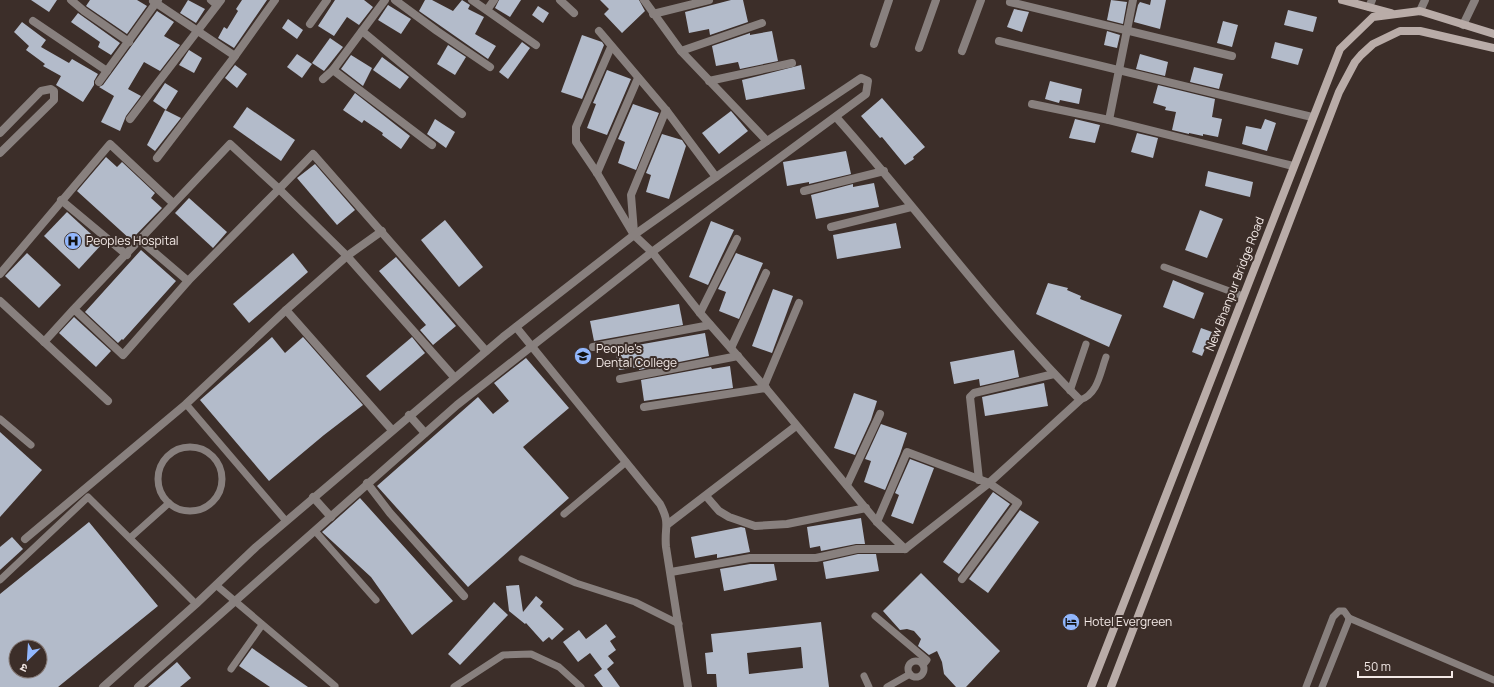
<svg xmlns="http://www.w3.org/2000/svg" width="1494" height="687" viewBox="0 0 1494 687" font-family="Manrope,'Noto Sans Devanagari',sans-serif">
<style>
.building{fill:#b3bbca;fill-rule:evenodd}
.lines{fill:none;stroke-linecap:round;stroke-linejoin:round}
.lane{stroke:#88807e;stroke-width:7}
.street{stroke:#88807e;stroke-width:8}
.secondary{stroke:#b9aca8;stroke-width:8}
.labels{text-anchor:middle;stroke-width:4;stroke-linejoin:round;paint-order:stroke}
.poi-label{font-size:12px;fill:#f3e9e6;stroke:#3c2e29;text-anchor:start}
.street-label{font-size:12px;fill:#f3e9e6;stroke:#3c2e29}
</style>
<rect width="100%" height="100%" fill="#3c2e29"/>
<g class="building">
<polygon points="31,0 57,0 49,12"/>
<polygon points="90,0 137,0 147,6 127,34 86,6"/>
<polygon points="188,0 205,9 196,23 180,13"/>
<polygon points="242,0 267,0 234,48 218,38 224,27 227,29 238,11 236,9"/>
<polygon points="335,0 364,0 373,7 359,25 347,17 334,36 318,26"/>
<polygon points="425,0 432,0 453,11 462,0 470,5 468,9 484,17 475,34 496,46 488,59 419,11"/>
<polygon points="499,0 521,0 510,17 495,8"/>
<polygon points="600,0 639,0 645,11 622,33 604,14 609,9"/>
<polygon points="731,0 743,0 748,22 710,35 709,29 689,33 685,12"/>
<polygon points="1111,0 1127,2 1123,24 1107,20"/>
<polygon points="1151,0 1166,0 1160,29 1134,22 1138,5 1140,2 1150,5"/>
<polygon points="388,5 411,19 401,34 378,20"/>
<polygon points="538,6 549,13 543,23 532,15"/>
<polygon points="1014,9 1029,12 1022,32 1007,27"/>
<polygon points="1288,10 1317,17 1313,32 1284,25"/>
<polygon points="157,11 174,22 164,36 180,45 160,71 144,62 128,89 141,96 126,116 120,131 101,122 114,96 99,87 103,85"/>
<polygon points="78,13 120,43 111,55 98,47 100,42 71,22"/>
<polygon points="288,19 303,30 297,39 282,28"/>
<polygon points="1223,21 1238,25 1232,47 1217,43"/>
<polygon points="22,22 46,40 41,47 69,63 72,59 98,74 94,81 94,85 83,102 56,85 61,76 43,66 45,64 26,50 29,46 14,32"/>
<polygon points="772,31 778,61 740,69 738,62 716,66 712,46 750,33 750,35"/>
<polygon points="1107,31 1120,35 1117,48 1104,45"/>
<polygon points="582,35 602,42 604,45 582,99 561,92"/>
<polygon points="330,38 343,47 324,71 312,63"/>
<polygon points="522,42 530,48 508,79 499,72"/>
<polygon points="1275,42 1303,49 1298,65 1271,58"/>
<polygon points="448,45 466,57 455,75 437,64"/>
<polygon points="189,50 202,58 194,73 179,65"/>
<polygon points="297,54 312,64 302,78 287,67"/>
<polygon points="1140,54 1168,62 1165,76 1136,69"/>
<polygon points="351,55 372,68 363,86 341,69"/>
<polygon points="382,57 409,77 400,89 373,70"/>
<polygon points="235,65 247,74 237,88 225,78"/>
<polygon points="801,65 805,89 746,100 742,80"/>
<polygon points="1194,67 1223,74 1219,89 1190,82"/>
<polygon points="607,70 631,79 607,135 587,128 596,104 593,103"/>
<polygon points="1050,81 1082,89 1079,104 1060,100 1059,103 1045,99"/>
<polygon points="165,83 178,91 166,110 153,101"/>
<polygon points="1158,85 1215,99 1212,117 1222,119 1218,137 1203,134 1203,136 1189,133 1189,134 1172,130 1176,112 1165,110 1166,107 1153,103"/>
<polygon points="355,93 410,136 401,149 382,135 383,133 364,120 362,123 343,110"/>
<polygon points="882,98 925,147 913,157 914,159 905,165 882,137 880,138 861,116"/>
<polygon points="633,104 659,113 636,170 618,163 625,142 618,139"/>
<polygon points="247,107 295,140 281,161 233,127"/>
<polygon points="165,110 181,118 155,151 147,145"/>
<polygon points="731,111 748,131 719,154 702,133"/>
<polygon points="435,119 455,132 446,148 427,134"/>
<polygon points="1075,119 1100,125 1095,143 1069,138"/>
<polygon points="1265,119 1276,123 1267,151 1242,144 1246,126 1261,129"/>
<polygon points="1137,133 1158,138 1153,158 1131,152"/>
<polygon points="662,134 682,140 686,146 669,199 646,192 651,175 646,173"/>
<polygon points="846,151 851,174 809,184 809,182 787,186 783,162"/>
<polygon points="106,157 117,167 122,162 155,193 151,198 162,208 131,240 77,191"/>
<polygon points="315,164 355,210 337,225 297,178"/>
<polygon points="1208,171 1253,182 1250,197 1205,186"/>
<polygon points="874,183 879,207 816,219 811,195 853,184 853,187"/>
<polygon points="189,198 227,232 213,248 175,213"/>
<polygon points="1200,210 1223,219 1207,258 1185,250"/>
<polygon points="67,212 102,244 79,269 44,236"/>
<polygon points="445,220 483,267 459,287 421,240"/>
<polygon points="711,221 734,230 708,285 689,277"/>
<polygon points="896,223 901,248 837,259 833,235"/>
<polygon points="141,250 176,281 123,340 122,339 118,343 85,312"/>
<polygon points="27,253 61,285 39,308 5,276"/>
<polygon points="293,253 308,272 249,323 233,304"/>
<polygon points="736,253 763,263 739,319 719,311 726,292 718,289"/>
<polygon points="396,257 456,326 433,345 420,330 426,325 379,271"/>
<polygon points="1173,280 1204,293 1194,319 1163,307"/>
<polygon points="1048,283 1068,288 1067,290 1081,296 1080,299 1122,315 1109,347 1036,314"/>
<polygon points="773,289 793,296 772,353 752,346"/>
<polygon points="679,304 683,325 594,341 590,321"/>
<polygon points="74,317 111,351 96,367 59,333"/>
<polygon points="1201,328 1212,332 1202,356 1192,352"/>
<polygon points="705,333 709,356 639,370 639,367 619,370 615,349"/>
<polygon points="272,337 285,353 303,337 363,405 324,435 269,481 200,400"/>
<polygon points="412,337 425,353 380,391 366,376"/>
<polygon points="1014,350 1019,377 980,386 979,379 954,384 950,362"/>
<polygon points="526,358 569,408 523,447 569,498 468,587 377,486 478,397 493,414 509,401 494,383"/>
<polygon points="730,366 733,388 644,401 641,380 711,367 712,369"/>
<polygon points="1044,383 1048,406 985,416 982,397"/>
<polygon points="854,393 877,401 871,420 855,455 834,448"/>
<polygon points="881,424 907,433 900,454 885,490 864,482 871,461 865,459"/>
<polygon points="0,432 42,470 0,517"/>
<polygon points="910,459 934,468 913,524 891,516 899,495 895,493"/>
<polygon points="993,492 1010,504 959,574 943,562"/>
<polygon points="360,498 453,601 412,635 371,577 322,532"/>
<polygon points="1020,510 1039,522 988,593 969,579"/>
<polygon points="861,518 865,544 856,544 821,551 820,546 810,548 807,527"/>
<path d="M89,522L158,606L58,687H0V594ZM16,647H40V671H16Z"/>
<polygon points="741,527 745,528 750,552 717,558 717,554 695,558 691,537"/>
<polygon points="12,537 23,549 0,570 0,547"/>
<polygon points="858,554 876,554 879,571 826,579 823,562"/>
<polygon points="750,564 774,564 777,580 724,591 720,569"/>
<polygon points="921,573 1000,651 966,687 956,687 944,674 942,662 937,651 929,655 918,646 921,639 914,631 907,629 900,630 883,611"/>
<polygon points="519,585 523,612 536,596 543,602 540,606 564,629 552,640 549,637 543,642 526,623 525,624 509,611 506,586"/>
<polygon points="494,602 508,615 460,665 448,654"/>
<path d="M821,622L829,687H717L716,674H707L705,653L713,652L711,634ZM801,647L803,668L749,674L747,653Z"/>
<polygon points="606,624 616,637 610,641 616,650 608,656 614,663 607,669 620,687 603,687 594,675 602,669 590,653 578,662 563,642 579,630 586,639"/>
<polygon points="252,648 308,687 270,687 239,666"/>
<polygon points="177,662 191,678 180,687 148,687"/>
</g>
<g class="lines">
<g class="lane">
<polyline points="1164,267 1243,296"/>
<polyline points="1070,391 1086,344"/>
<path d="M1080,400C1098,394 1100,373 1106,357"/>
<polyline points="186,404 286,521"/>
<polyline points="0,419 31,445"/>
<circle cx="190" cy="479" r="32"/>
<polyline points="564,514 626,462"/>
<polyline points="315,531 376,600"/>
<polyline points="130,538 169,503"/>
<polyline points="522,559 576,583 635,602 679,624"/>
<polyline points="0,580 88,497 196,604"/>
<polyline points="216,585 335,686"/>
<polyline points="875,616 927,660 923,665"/>
<polyline points="1349,618 1494,680"/>
<circle cx="916" cy="669" r="8"/>
<polyline points="231,669 262,625"/>
<polyline points="864,676 869,687"/>
<polyline points="454,687 503,655 531,654 559,667 581,687"/>
<polyline points="887,687 910,674"/>
<polyline points="1306,687 1333,617 1339,611 1344,611 1349,618 1348,622 1322,687"/>
</g>
<g class="street">
<polyline points="71,0 84,11 129,42"/>
<polyline points="211,0 217,5"/>
<polyline points="395,0 437,31 490,67"/>
<polyline points="472,0 536,45"/>
<polyline points="560,0 574,13"/>
<polyline points="644,0 681,51 767,141"/>
<polyline points="153,1 235,56"/>
<polyline points="1010,2 1232,56"/>
<polyline points="1369,7 1372,0"/>
<polyline points="487,10 494,0"/>
<polyline points="1420,11 1425,0"/>
<polyline points="653,14 709,0"/>
<polyline points="33,21 107,71"/>
<polyline points="310,24 327,0"/>
<polyline points="1463,25 1475,0"/>
<polyline points="362,31 462,114"/>
<polyline points="599,31 666,110 716,177"/>
<polyline points="999,41 1312,117"/>
<polyline points="874,44 889,0"/>
<path d="M611,47L576,127V142L597,173L634,235L652,252L700,313L764,386L877,522L905,549L989,483L1080,400C992,312 919,210 836,117"/>
<polyline points="919,48 936,0"/>
<polyline points="681,51 762,23"/>
<polyline points="962,51 981,0"/>
<polyline points="333,70 432,145"/>
<polyline points="323,79 333,70 385,0"/>
<polyline points="709,81 792,63"/>
<polyline points="99,82 158,0"/>
<polyline points="1032,104 1109,120 1293,166"/>
<polyline points="130,119 221,0"/>
<polyline points="1109,120 1133,0"/>
<polyline points="0,133 41,91 51,89 54,91 54,100 0,153"/>
<polyline points="157,158 235,56 275,0"/>
<polyline points="597,173 638,78"/>
<polyline points="804,191 884,171"/>
<polyline points="61,200 127,255"/>
<polyline points="831,227 911,207"/>
<polyline points="634,232 631,195 666,110"/>
<polyline points="140,240 188,281"/>
<polyline points="0,274 110,144 173,203"/>
<polyline points="0,301 108,401"/>
<polyline points="286,310 392,430"/>
<polyline points="700,313 737,239"/>
<path d="M516,327L660,504C671,525 664,526 666,547L688,687"/>
<polyline points="44,342 74,309 123,355 188,281 279,189 230,144 74,309"/>
<polyline points="593,347 710,325"/>
<polyline points="731,348 766,273"/>
<polyline points="454,377 347,256 279,189 313,154 486,351"/>
<polyline points="620,379 738,356"/>
<polyline points="764,386 799,303"/>
<polyline points="644,407 766,388"/>
<polyline points="409,415 425,433"/>
<polyline points="979,480 970,397 974,393 1054,374"/>
<polyline points="367,483 390,513 464,596"/>
<polyline points="847,485 880,414"/>
<polyline points="706,496 719,511 729,517 755,526 787,524 866,508"/>
<polyline points="313,497 331,517"/>
<polyline points="877,522 907,452 989,483 1018,503 962,579"/>
<polyline points="668,524 796,426"/>
<polyline points="25,539 186,404 286,310 347,256 382,231"/>
<polyline points="671,572 750,558 816,558 857,549 905,549"/>
<polyline points="103,687 196,604 256,547 503,337 634,235 767,141 861,78 868,81 866,94 652,252 457,405 138,687"/>
</g>
<g class="secondary">
<polyline points="1342,0 1391,13"/>
<polyline points="1091,687 1340,49 1373,17 1420,11 1494,34"/>
<polyline points="1111,687 1339,92 1355,62 1361,55 1373,44 1400,31 1420,31 1494,48"/>
</g>
</g>
<defs>
<symbol id="hospital-disc" viewBox="-11 -11 22 22"><circle r="9.5" fill="#92b7fd" stroke="#3c2e29"/><path d="M-5-5h3v3.5h4V-5h3V5h-3V1.5h-4V5h-3Z" fill="#111"/></symbol>
<symbol id="university-disc" viewBox="-11 -11 22 22"><circle r="9.5" fill="#92b7fd" stroke="#3c2e29"/><path d="M0-5L7-2L0 1L-7-2ZM-4 1L0 2.5L4 1V4Q0 6-4 4Z" fill="#111"/></symbol>
<symbol id="hotel-disc" viewBox="-11 -11 22 22"><circle r="9.5" fill="#92b7fd" stroke="#3c2e29"/><path d="M-6-4.5h1.5V1H6V5H4.5V3h-9V5H-6ZM-4 0a1.8 1.8 0 1 1 3.6 0ZM.5 0V-2.5h3Q6-2.5 6 0Z" fill="#111"/></symbol>
</defs>
<g fill-rule="evenodd">
<use href="#hospital-disc" x="63" y="231" width="20" height="20"/>
<use href="#university-disc" x="573" y="346" width="20" height="20"/>
<use href="#hotel-disc" x="1061" y="612" width="20" height="20"/>
</g>
<g class="labels">
<g class="poi-label">
<text x="86" y="245">Peoples Hospital</text>
<text x="596" y="353">People's<tspan x="596" dy="14">Dental College</tspan></text>
<text x="1084" y="626">Hotel Evergreen</text>
</g>
<g class="street-label">
<text transform="translate(1235 284) rotate(-69)" y="4">New Bhanpur Bridge Road</text>
</g>
</g>
<g transform="translate(28 659) rotate(205)"><circle r="19" fill="#3c2e29" stroke="#857975"/>
<path d="M0-3L7 15L0 10L-7 15Z" fill="#92b7fd"/>
<text y="-6" font-size="11" font-weight="bold" text-anchor="middle" fill="#f3e9e6">उ</text>
</g>
<path d="M1358 671v6h94v-6" fill="none" stroke="#f3e9e6" stroke-width="2"/>
<text x="1364" y="671" font-size="12" fill="#f3e9e6" stroke="#3c2e29" stroke-width="3" paint-order="stroke">50 m</text>
</svg>
